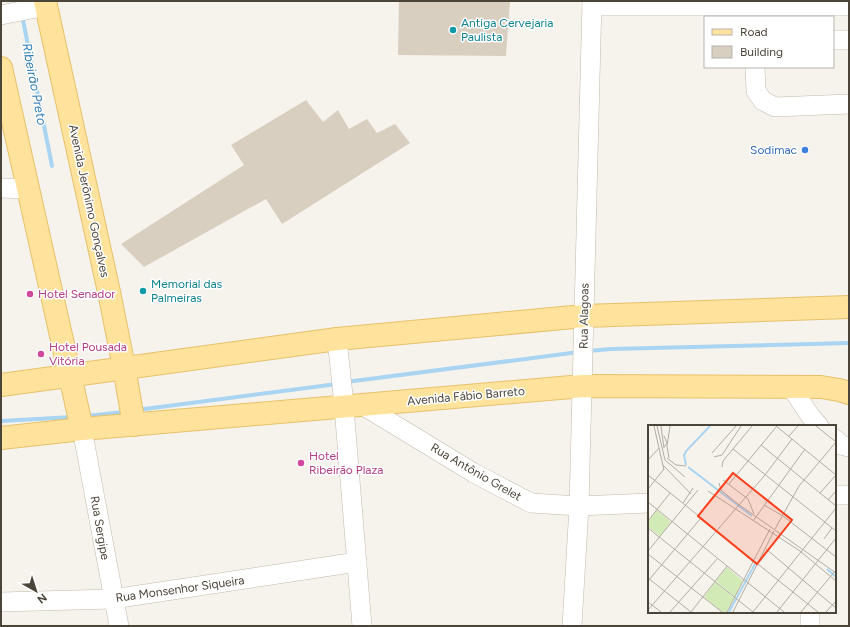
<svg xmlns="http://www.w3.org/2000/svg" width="850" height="627" viewBox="0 0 850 627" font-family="Figtree,sans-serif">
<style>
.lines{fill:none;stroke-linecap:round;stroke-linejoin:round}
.stream{stroke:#a9d4f2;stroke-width:4}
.building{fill:#d8cfc1}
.minor-casing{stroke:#c2bbae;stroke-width:20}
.major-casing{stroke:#e6c16a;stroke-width:24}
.minor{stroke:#fff;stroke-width:19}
.major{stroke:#ffe39c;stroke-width:22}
.culture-dot{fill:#0f9aa8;stroke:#fff;stroke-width:1.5}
.shop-dot{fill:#3f7fe0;stroke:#fff;stroke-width:1.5}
.hotel-dot{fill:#d1479c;stroke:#fff;stroke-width:1.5}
.labels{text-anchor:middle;stroke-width:3;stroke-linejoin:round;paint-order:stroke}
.culture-label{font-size:12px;fill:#0d838f;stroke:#fff;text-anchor:start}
.shop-label{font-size:12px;fill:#366cbe;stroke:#fff;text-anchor:end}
.street-label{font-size:12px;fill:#4b4439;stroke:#fff}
.hotel-label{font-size:12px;fill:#b23c85;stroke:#fff;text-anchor:start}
.water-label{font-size:13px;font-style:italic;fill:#2e7ab2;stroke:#fff}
.inset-river{fill:none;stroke:#a9d4f2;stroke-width:2}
.inset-road{fill:none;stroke:#b2ada4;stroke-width:1}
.view{fill:#fc3f1d;fill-opacity:0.15;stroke:#fc3f1d;stroke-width:2}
.inset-edge{fill:none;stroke:#4b4439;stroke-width:2}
</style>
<rect width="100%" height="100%" fill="#f6f3ec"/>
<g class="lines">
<g class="stream">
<polyline points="22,15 52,166"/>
<polyline points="588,351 611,349 849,343"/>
<polyline points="346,382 579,352"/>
<polyline points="137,410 337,384"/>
<polyline points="86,416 125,412"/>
<polyline points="1,421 73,417"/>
</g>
</g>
<g class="building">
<polygon points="399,1 510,1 506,56 398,55"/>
<polygon points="306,100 323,122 338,110 349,129 367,119 377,133 395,124 410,143 282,224 266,199 144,267 121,244 244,165 231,145"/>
</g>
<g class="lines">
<defs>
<g id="minor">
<polyline points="592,6 849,6"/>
<polyline points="1,15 46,6"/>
<polyline points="833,40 849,40"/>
<polyline points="755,67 756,91 763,101 775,107 849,104"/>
<polyline points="1,188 27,189"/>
<polyline points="337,339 343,395 362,626"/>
<polyline points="791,387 811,417 819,426"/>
<polyline points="362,405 474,473 531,503 579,506 649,503"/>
<polyline points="82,429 119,626"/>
<polyline points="835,439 841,445 849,447"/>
<polyline points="835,495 849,495"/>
<polyline points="1,602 113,599 357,562"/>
<polyline points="572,626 579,506 592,1"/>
<polyline points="810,626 810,612"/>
</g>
<g id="major">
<polyline points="45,1 109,292 124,367 134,425"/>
<polyline points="1,68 82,429"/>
<polyline points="1,385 337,339 584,316 849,307"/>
<polyline points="1,438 82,429 583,386 821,387 839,390 849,393"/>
</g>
</defs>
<use href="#minor" class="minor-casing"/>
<use href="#major" class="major-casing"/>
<use href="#minor" class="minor"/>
<use href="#major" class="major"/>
</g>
<g class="culture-dot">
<circle cx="453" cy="30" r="4"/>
<circle cx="143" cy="291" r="4"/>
</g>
<circle class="shop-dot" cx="805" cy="150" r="4"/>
<g class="hotel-dot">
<circle cx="30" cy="294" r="4"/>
<circle cx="41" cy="354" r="4"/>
<circle cx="301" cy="463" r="4"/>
</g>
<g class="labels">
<g class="culture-label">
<text x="461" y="27">Antiga Cervejaria<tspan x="461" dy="14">Paulista</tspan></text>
<text x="151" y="288">Memorial das<tspan x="151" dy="14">Palmeiras</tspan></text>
</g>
<g class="shop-label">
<text x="797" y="154">Sodimac</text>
</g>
<g class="street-label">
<text transform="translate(89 201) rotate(78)" y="4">Avenida Jerônimo Gonçalves</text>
<text transform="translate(584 316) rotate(-89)" y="4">Rua Alagoas</text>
<text transform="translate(466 396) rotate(-5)" y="4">Avenida Fábio Barreto</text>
<text transform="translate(476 472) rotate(30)" y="4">Rua Antônio Grelet</text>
<text transform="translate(100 528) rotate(80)" y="4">Rua Sergipe</text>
<text transform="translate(180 589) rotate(-8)" y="4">Rua Monsenhor Siqueira</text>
</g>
<g class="hotel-label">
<text x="38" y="298">Hotel Senador</text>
<text x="49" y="351">Hotel Pousada<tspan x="49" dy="14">Vitória</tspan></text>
<text x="309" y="460">Hotel<tspan x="309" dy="14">Ribeirão Plaza</tspan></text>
</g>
<g class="water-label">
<text transform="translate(35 84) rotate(79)" y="5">Ribeirão Preto</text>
</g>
</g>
<g transform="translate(648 425)">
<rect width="188" height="188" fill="#f6f3ec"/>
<path d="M9,85L23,97L12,111L0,102V97ZM79,142L95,156L87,172L68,156ZM67,157L86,173L78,187H74L56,172Z" fill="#d2eab5"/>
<path class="inset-river" d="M38,40L36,30L39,25L62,1M40,42L104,91M179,144L188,152M81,187L107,139"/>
<path class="inset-road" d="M6,1L16,45M9,1L17,35L37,52M13,1L16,23M128,1L188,50M168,1L188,17M16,11L19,18L16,22M141,11L150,1M113,20L188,81M85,24L188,106M64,28L88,1M66,32L74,30L93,1M19,33L28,40L38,41M21,33L19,21L22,1M0,35L11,23M15,40L43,69M74,42L75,36L104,1M0,50L68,105M75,55L100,74L106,89M71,58L73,65L90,79L188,148M81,59L129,1M0,64L16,44M60,66L152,126L188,156M172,68L188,50M180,75L188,66M0,77L136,187M35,78L45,63M116,80L135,91L188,132M0,96L22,68M105,96L157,24M0,103L105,187M127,104L151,61L188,17M176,114L184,103M118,124L188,183M0,126L50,65M0,129L74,187M106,136L170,187M0,153L43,187M0,156L53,93M0,177L13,187M0,185L117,50L144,14M22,187L69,134M43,187L79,141M79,187L122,104M85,187L126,106M105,187L188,83M129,187L188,113M153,187L188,145M178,187L188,176"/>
<path class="view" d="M85,48L144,95L109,139L50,91Z"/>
<rect width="188" height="188" class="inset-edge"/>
</g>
<rect width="850" height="627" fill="none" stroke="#4b4439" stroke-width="4"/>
<rect x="704" y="16" width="130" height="52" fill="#ffffff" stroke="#b7b4b0"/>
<rect x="712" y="29" width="20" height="6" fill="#ffe39c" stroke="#b7b4b0"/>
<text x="740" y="36" font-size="12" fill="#4b4439">Road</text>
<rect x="712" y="46" width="20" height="12" fill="#d8cfc1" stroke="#b7b4b0"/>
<text x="740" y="56" font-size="12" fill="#4b4439">Building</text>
<g transform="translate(36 591) rotate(141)" stroke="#ffffff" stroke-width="3" paint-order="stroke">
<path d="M0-3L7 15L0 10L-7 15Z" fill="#4b4439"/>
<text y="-6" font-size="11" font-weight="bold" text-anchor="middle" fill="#4b4439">N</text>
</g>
</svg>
